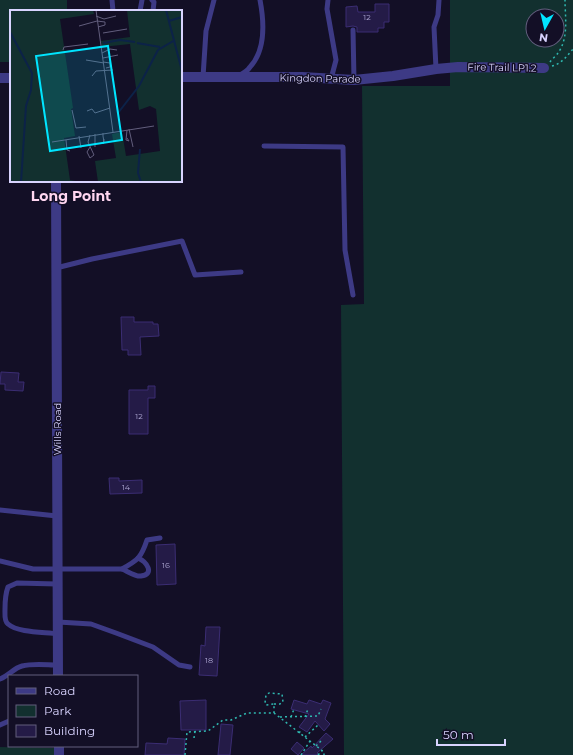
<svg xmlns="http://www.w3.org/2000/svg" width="573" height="755" viewBox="0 0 573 755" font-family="Montserrat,sans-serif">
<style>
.green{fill:#12302f;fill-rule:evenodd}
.building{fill:#241b47;stroke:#3b2d73}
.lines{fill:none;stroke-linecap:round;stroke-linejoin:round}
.path{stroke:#2fb8b0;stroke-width:1.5;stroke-dasharray:2 3;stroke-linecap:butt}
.service{stroke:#3d3a85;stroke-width:5}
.minor{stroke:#3d3a85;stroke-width:10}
.tertiary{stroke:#3d3a85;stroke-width:10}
.labels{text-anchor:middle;stroke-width:3;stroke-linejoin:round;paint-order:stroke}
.number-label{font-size:8px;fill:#aca6d1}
.street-label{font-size:10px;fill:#d9d4ff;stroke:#130f26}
.district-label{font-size:14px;font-weight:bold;fill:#ffd6f0;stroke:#130f26}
.inset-river{fill:none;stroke:#0c2248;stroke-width:2}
.inset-road{fill:none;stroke:#625e7d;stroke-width:1}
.view{fill:#00e5ff;fill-opacity:0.15;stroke:#00e5ff;stroke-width:2}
.inset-edge{fill:none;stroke:#d9d4ff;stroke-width:2}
</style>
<rect width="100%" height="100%" fill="#130f26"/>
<g class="green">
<polygon points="0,0 67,0 67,11 11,11 11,62 0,62"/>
<path d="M450,0H573V755H344L341,305L364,304L362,86H450ZM533,16H557V40H533Z"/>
<polygon points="0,747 55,748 55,755 0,755"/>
</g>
<g class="building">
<polygon points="375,4 389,4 389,22 384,22 384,28 378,28 378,32 357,32 357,27 353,26 346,27 346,7 357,6 358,12 375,12"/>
<polygon points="121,317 134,317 134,322 153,322 153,324 158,324 159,336 140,337 141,355 128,355 128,350 122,350"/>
<polygon points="1,372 19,373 18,382 24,382 23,391 5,390 5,384 0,384"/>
<polygon points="148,386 155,386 155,398 148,398 148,434 129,434 129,390 148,390"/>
<polygon points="109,478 119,478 119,481 142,480 142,493 110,494"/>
<polygon points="175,544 176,584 157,585 156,545"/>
<polygon points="206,627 220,627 217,676 199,675 201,645 205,646"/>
<polygon points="206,700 206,730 181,730 180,701"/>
<polygon points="294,700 307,704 309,700 321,704 323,700 331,703 325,719 330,724 324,731 315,721 307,732 299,727 309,714 291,709"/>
<polygon points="221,724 233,725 230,755 218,755"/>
<polygon points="326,733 333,739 317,753 319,755 301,755 311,746 312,748"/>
<polygon points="168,738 185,739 184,755 145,755 146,743 167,744"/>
<polygon points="297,742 304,748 298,755 291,749"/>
</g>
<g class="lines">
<g class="path">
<path d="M550,62C552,59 556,56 558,53C569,38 565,16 565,0"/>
<path d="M552,66C561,64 567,56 573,49"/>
<polyline points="274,704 280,704 283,702 282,694 269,693 266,695 265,703 266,705 274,704 274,713"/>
<polyline points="280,717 318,716 321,709"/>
<polyline points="291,717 294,709"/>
<polyline points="305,717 308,709"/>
<polyline points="299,733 302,729"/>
<polyline points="305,737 318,725"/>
<polyline points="194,738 195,731"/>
<polyline points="316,746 321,741"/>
<polyline points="185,755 187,732 208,731 223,720 231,720 247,713 274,713 324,752 324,755"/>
<polyline points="301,755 310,741"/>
<polyline points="318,755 322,751"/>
</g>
<g class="service">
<polyline points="112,0 113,11"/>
<polyline points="152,0 154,2 153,11"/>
<polyline points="328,0 327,9 336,60 331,79"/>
<polyline points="140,11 142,0"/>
<polyline points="353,30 354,80"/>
<polyline points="436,69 434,27 438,15 439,0"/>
<path d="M240,75C244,73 248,70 250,67C266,50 264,21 260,0"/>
<polyline points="203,77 206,31 214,0"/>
<polyline points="264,146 343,147 345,250 353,295"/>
<polyline points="56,268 92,259 182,241 195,275 241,272"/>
<polyline points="0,510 57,516"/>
<path d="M0,561L33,569H122C138,560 141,558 147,540L160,538"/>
<path d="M122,569C127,571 136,577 141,576C155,574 147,562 138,558"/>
<path d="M57,584L17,583L8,587C5,595 5,601 5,609C5,614 4,621 8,624C18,633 45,632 58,634"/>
<polyline points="58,622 91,624 116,633 153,647 179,665 190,667"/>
<path d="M0,679C8,676 14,668 22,666C33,663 47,665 58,665"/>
<polyline points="0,725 9,721"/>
</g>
<g class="minor">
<polyline points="181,77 302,77 354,80 393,76 436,69 458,67 544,68"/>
<polyline points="0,78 11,78"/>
</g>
<g class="tertiary">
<polyline points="56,181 58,676"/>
<polyline points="59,746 59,755"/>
</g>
</g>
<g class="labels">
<g class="number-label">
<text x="367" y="20">12</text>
<text x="139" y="419">12</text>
<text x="126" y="490">14</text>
<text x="166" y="568">16</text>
<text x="209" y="663">18</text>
</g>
<g class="street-label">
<text transform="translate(502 67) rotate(1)" y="4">Fire Trail LP1.2</text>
<text transform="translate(320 78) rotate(1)" y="4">Kingdon Parade</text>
<text transform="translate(57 429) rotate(-90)" y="4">Wills Road</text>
</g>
<g class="district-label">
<text x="71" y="201">Long Point</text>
</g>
</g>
<g transform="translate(10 10)">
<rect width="172" height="172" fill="#130f26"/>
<path d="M0,0H83L84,4L50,9L63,98L61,99L65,126L54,128L60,170L71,172H0ZM117,0H172V172H88L85,151L106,148L102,124L112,122L116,146L150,141L146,99L140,96L129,100L120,34L92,37L91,31L120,27Z" fill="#12302f"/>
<path class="inset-river" d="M156,0L172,61M159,11L172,7M0,22L22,63L21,80L16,96L11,172M93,33L110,30L125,32M127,33L150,37M108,103L129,76L148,40L165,30M130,139L128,163L131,172"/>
<path class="inset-road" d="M86,0L103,122M86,6L94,9L106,6M69,16L87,11L95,12V15L88,17M93,23L117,19M53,40L54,37L78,34M92,43L100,39L107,40M93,48L108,45M76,50L94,53M93,52L100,53V57L96,58M82,66L86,61L103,60M62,100L66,118L76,117M77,101L82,99L85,103L100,98M119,119L123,137M117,120L116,130L119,131L117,128M93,123V126L94,132L93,134L94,129M69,126L71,138M56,130L57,140L60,141M42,132L144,116M80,137L77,142L80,148L84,145L78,132L80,125M85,137V124"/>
<path class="view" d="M98,36L112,130L40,141L26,46Z"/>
<rect width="172" height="172" class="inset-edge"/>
</g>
<rect x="8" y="675" width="130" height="72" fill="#130f26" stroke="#625e7d"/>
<rect x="16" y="688" width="20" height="6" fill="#3d3a85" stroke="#625e7d"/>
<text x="44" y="695" font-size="12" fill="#d9d4ff">Road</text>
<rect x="16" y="705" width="20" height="12" fill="#12302f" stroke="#625e7d"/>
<text x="44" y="715" font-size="12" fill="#d9d4ff">Park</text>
<rect x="16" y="725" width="20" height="12" fill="#241b47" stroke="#625e7d"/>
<text x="44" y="735" font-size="12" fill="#d9d4ff">Building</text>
<g transform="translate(545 28) rotate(188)"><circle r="19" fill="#130f26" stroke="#625e7d"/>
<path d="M0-3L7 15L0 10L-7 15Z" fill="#00e5ff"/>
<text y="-6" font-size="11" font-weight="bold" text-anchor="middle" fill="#d9d4ff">N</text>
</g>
<path d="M437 739v6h68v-6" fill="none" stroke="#d9d4ff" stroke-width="2"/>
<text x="443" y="739" font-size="12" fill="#d9d4ff" stroke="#130f26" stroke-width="3" paint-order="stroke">50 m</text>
</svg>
